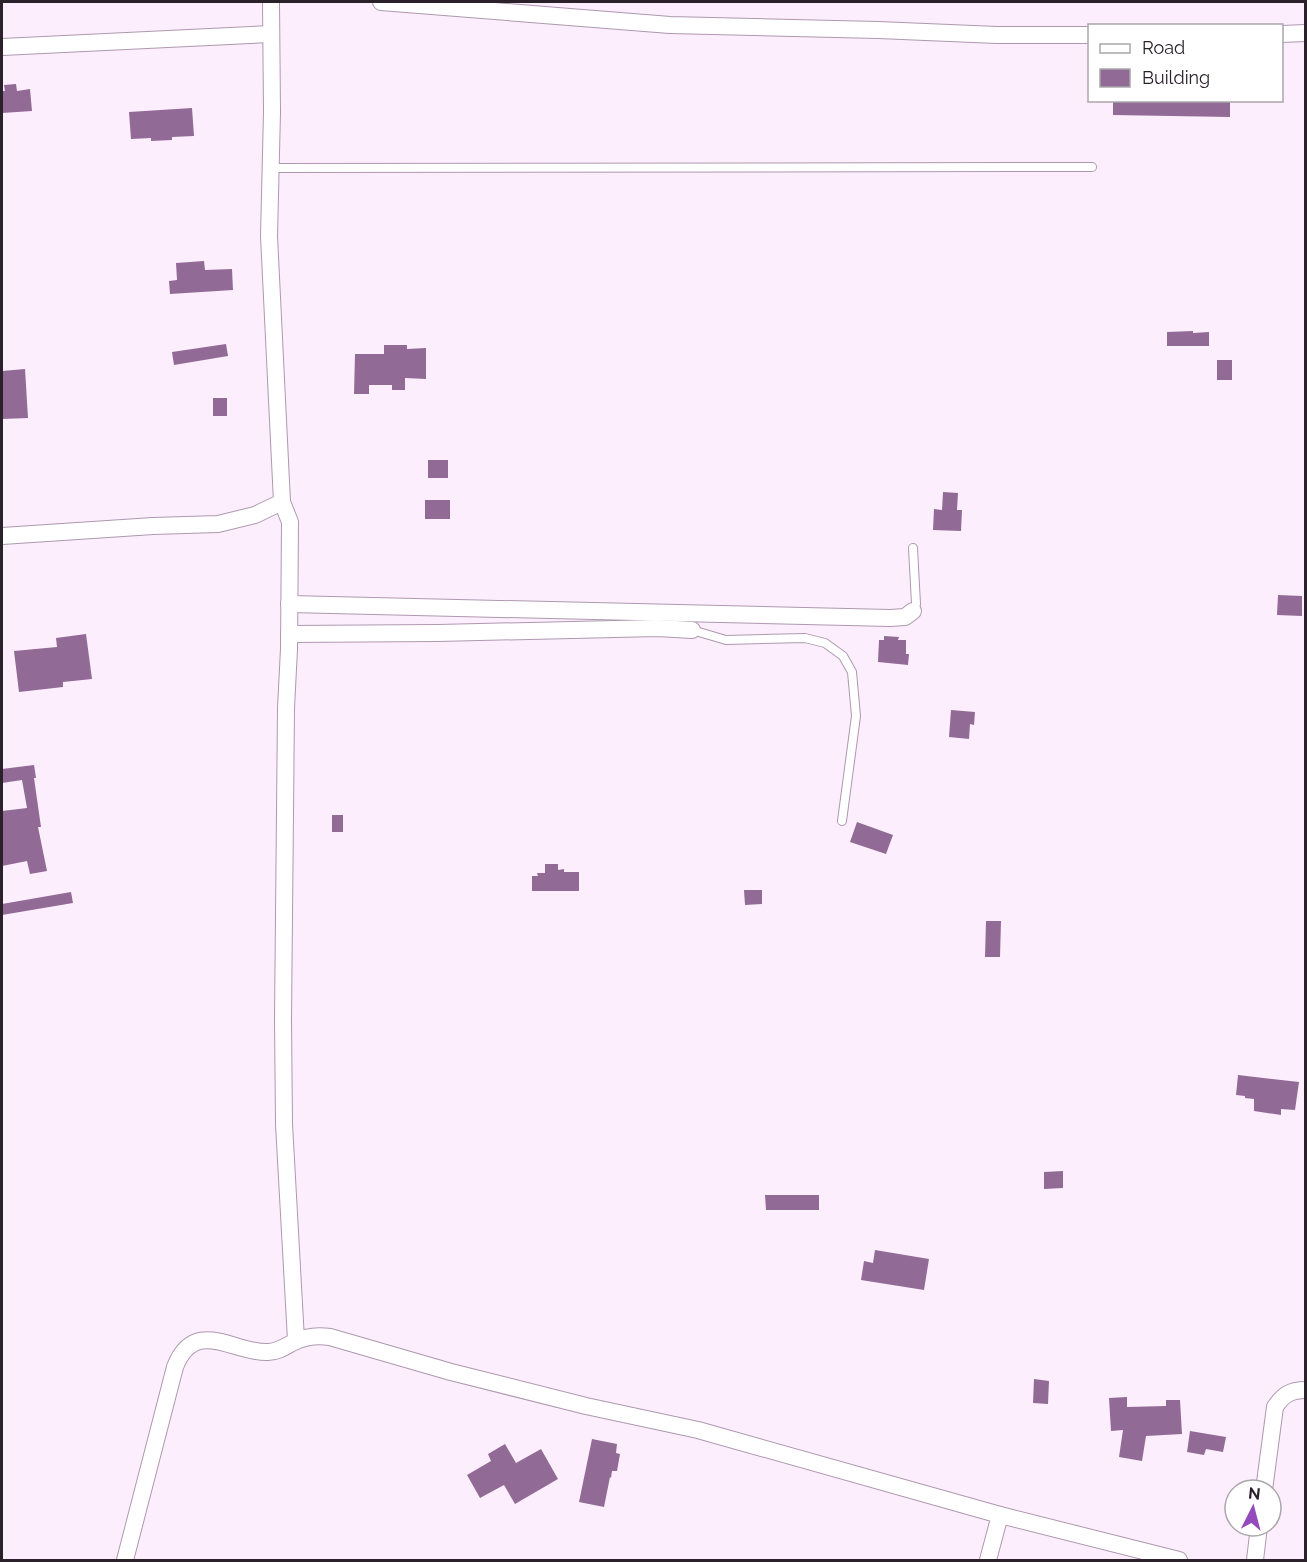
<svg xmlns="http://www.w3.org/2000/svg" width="1307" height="1562" viewBox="0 0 1307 1562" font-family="Raleway,sans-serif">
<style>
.building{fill:#916a95}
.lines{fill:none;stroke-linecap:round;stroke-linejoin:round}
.service-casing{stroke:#ae98b0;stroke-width:10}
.minor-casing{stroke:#ae98b0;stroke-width:18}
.service{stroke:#fff;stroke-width:8}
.minor{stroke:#fff;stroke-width:16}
</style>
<rect width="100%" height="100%" fill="#fdeefe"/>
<g class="building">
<polygon points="16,84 17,91 30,89 32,111 2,113 2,91 5,91 4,85"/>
<polygon points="1113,100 1230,100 1230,117 1113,115"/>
<polygon points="192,108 194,136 172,137 172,140 151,141 151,138 131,139 129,112"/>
<polygon points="204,261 205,270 232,269 233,290 170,294 169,281 177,280 176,263"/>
<polygon points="1193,331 1193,333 1209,332 1209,346 1167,346 1167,332"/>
<polygon points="226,344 228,356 174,365 172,352"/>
<polygon points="384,345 407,345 407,349 426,348 426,379 405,378 405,390 392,390 392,385 369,385 369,394 354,394 355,354 384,354"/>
<rect x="1217" y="360" width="15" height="20"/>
<polygon points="25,369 28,418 2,419 2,371"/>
<rect x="213" y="398" width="14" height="18"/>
<rect x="428" y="460" width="20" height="18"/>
<polygon points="943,492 958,493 957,510 962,510 961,531 933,530 934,509 942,510"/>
<rect x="425" y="500" width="25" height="19"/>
<polygon points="1278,595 1302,596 1302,616 1277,615"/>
<polygon points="86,634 92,679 63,682 63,687 19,692 14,651 57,647 56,638"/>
<polygon points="884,636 899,637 898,640 906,640 906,654 909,654 908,665 878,662 879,640 884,640"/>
<polygon points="951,710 975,712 974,725 970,724 969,739 949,737"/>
<polygon points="34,765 36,778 34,778 41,827 38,827 47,871 30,874 27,861 2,866 2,811 27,808 22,780 2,783 2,769"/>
<rect x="332" y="815" width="11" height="17"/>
<polygon points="857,822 893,835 886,854 850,842"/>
<polygon points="545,864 558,864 558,870 564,869 564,872 579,872 579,891 532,891 532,876 538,876 537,873 545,873"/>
<polygon points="744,890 762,890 762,904 745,905"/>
<polygon points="71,892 73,903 2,915 2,904"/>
<polygon points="986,921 1001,921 1000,957 985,957"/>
<polygon points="1238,1075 1299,1082 1295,1110 1281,1109 1281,1115 1254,1111 1254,1099 1245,1098 1245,1096 1236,1095"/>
<polygon points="1063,1171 1063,1188 1044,1189 1044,1172"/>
<polygon points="765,1195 819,1195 819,1210 766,1210"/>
<polygon points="875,1250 929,1259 924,1290 861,1280 864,1261 873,1263"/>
<polygon points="1034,1379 1049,1381 1048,1404 1033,1403"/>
<polygon points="1127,1397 1127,1407 1166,1406 1166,1400 1180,1400 1182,1434 1146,1436 1142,1461 1119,1457 1123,1430 1111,1431 1109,1398"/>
<polygon points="1190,1431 1226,1437 1223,1452 1206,1449 1204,1455 1187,1452"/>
<polygon points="592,1439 617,1444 616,1453 620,1454 617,1471 612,1471 611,1478 610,1477 604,1507 579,1502"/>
<polygon points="505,1444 516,1463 541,1449 558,1479 515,1504 504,1485 480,1498 467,1475 491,1461 488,1454"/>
</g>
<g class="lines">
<defs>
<g id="service">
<polyline points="271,168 1092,167"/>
<polyline points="913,611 916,604 913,548"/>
<polyline points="692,630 726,640 805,638 825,643 843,656 852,672 856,716 842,821"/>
</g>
<g id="minor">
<polyline points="381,2 670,25 878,30 997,35 1090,35"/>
<polyline points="1282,34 1306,33"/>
<polyline points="2,47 270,34"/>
<polyline points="282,502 290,522 289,649 286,708 283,1020 284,1124 296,1340"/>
<polyline points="2,536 153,526 218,524 255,515 282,502 269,236 272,112 271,2"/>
<polyline points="289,604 890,618 905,617 913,611"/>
<polyline points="289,634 438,633 658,628 692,630"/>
<path d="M1264,1490L1275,1407C1283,1395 1290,1390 1306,1390"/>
<path d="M125,1560L175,1367C195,1316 235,1354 268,1352C278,1352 286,1346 294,1342C306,1336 317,1335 330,1337L451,1372L586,1406L698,1430L1000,1515L1179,1560"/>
<polyline points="988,1560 1000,1515"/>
<polyline points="1255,1560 1259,1526"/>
</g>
</defs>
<use href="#service" class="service-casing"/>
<use href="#minor" class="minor-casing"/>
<use href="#service" class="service"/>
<use href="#minor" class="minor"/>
</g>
<rect width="1307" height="1562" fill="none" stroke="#2a212b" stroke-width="6"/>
<rect x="1088" y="24" width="195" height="78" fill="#ffffff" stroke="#aaa6aa" stroke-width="1.5"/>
<rect x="1100" y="44" width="30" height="9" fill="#ffffff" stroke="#aaa6aa" stroke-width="1.5"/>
<text x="1142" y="54" font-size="18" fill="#2a212b">Road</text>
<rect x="1100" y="69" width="30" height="18" fill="#916a95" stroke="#aaa6aa" stroke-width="1.5"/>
<text x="1142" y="84" font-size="18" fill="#2a212b">Building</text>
<g transform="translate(1253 1508) rotate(6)"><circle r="28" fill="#ffffff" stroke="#aaa6aa" stroke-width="1.5"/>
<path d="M0-4.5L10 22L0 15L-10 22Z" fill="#934abd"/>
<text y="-9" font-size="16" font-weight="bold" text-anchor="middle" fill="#2a212b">N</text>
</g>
</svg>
